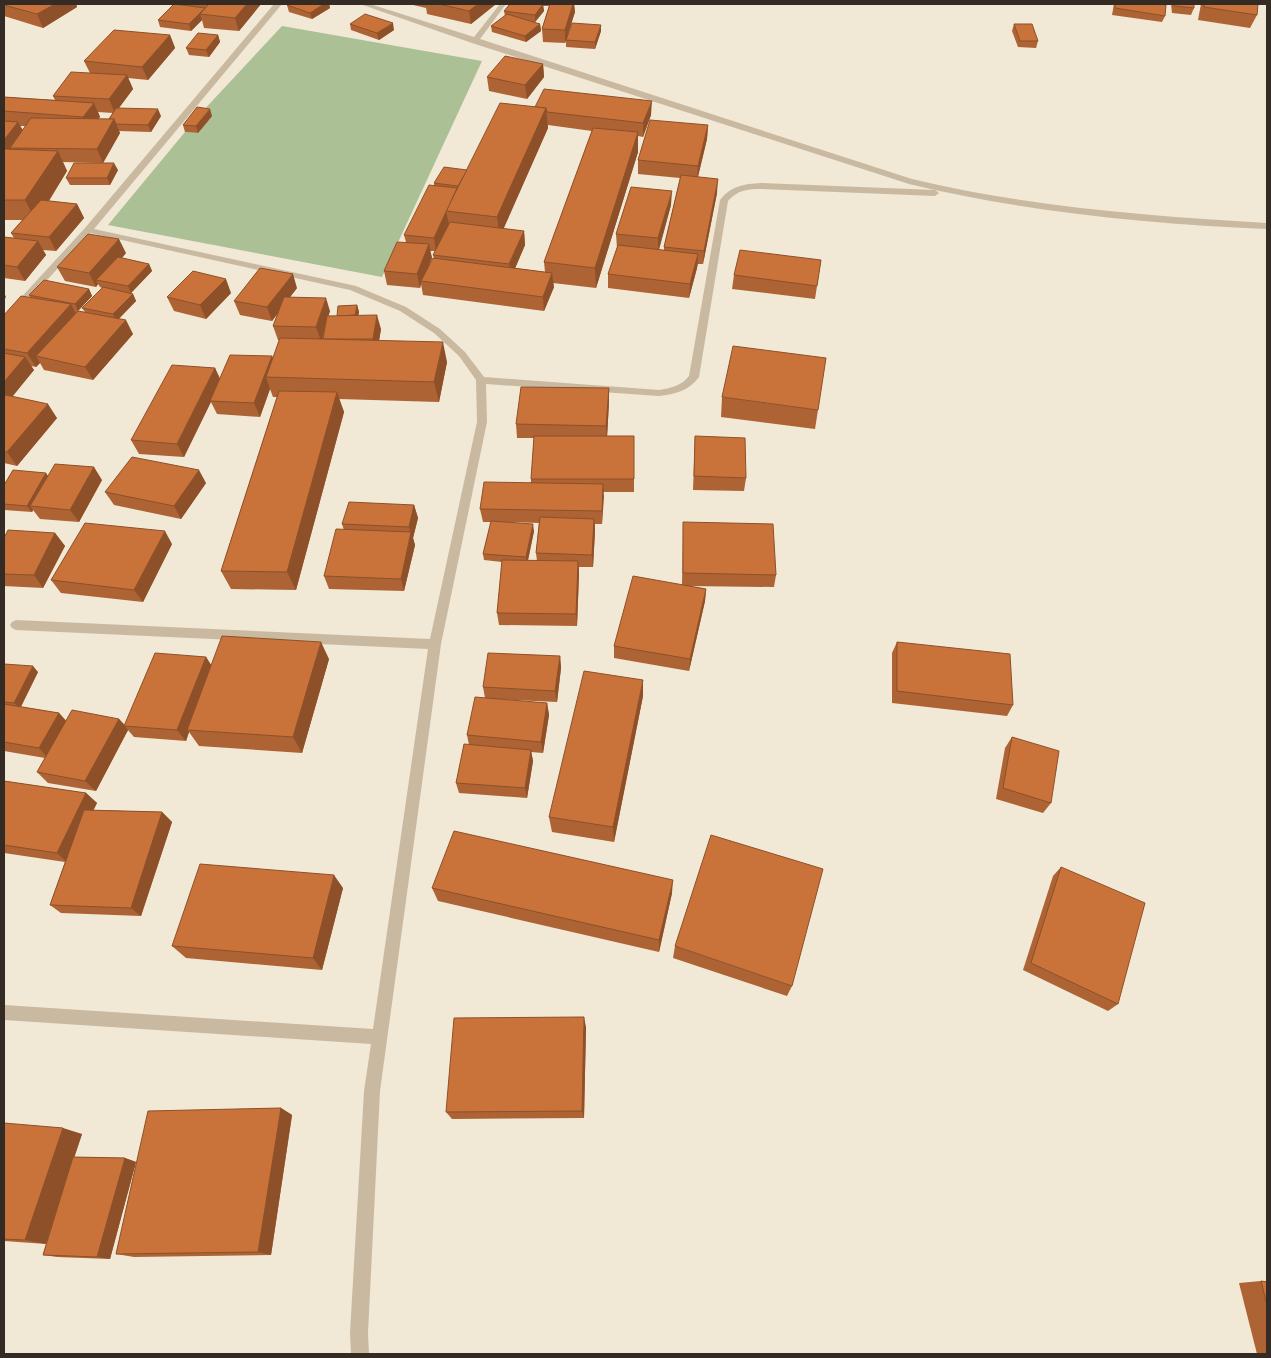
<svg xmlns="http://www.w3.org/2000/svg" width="1271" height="1358" viewBox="0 0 1271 1358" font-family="Poppins,sans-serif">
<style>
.green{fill:#abc095}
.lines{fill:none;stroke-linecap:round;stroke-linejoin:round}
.minor{fill:#c9b9a1;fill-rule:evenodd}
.wall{fill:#ad6333;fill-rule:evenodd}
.shaded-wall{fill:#8d5029}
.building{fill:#c9733b;stroke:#8d5029}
</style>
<rect width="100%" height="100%" fill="#f1e8d5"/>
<polygon class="green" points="282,26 482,61 382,277 108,225 185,132 198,133 200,114"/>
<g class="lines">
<g class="minor">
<path d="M274,4H282L94,229L356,286L406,307L440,329L465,352L484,377L659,390C671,388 681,386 689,376L720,200C731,186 744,184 761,183L935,190L939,193L935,196L761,189C747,189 738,190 728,201L699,377C689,391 675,394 659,396L486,384L487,422L441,644L380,1091L368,1333L369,1354H351L350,1333L364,1091L371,1044L4,1020V1005L373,1029L428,649L16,630L12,628L10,625L12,622L16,620L430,639L477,422L476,380L459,356L434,333L400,311L350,290L90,233L7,324L4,325V316L85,228Z"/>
<path d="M360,4H370L474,37L500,4H506L480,39L912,179C1029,207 1147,216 1267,223V229C1147,224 1026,212 909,184L472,43Z"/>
</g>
</g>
<g class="wall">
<polygon points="4,4 76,4 77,7 43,28 4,16"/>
<polygon points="178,4 261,4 239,31 204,28 202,20 191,31 160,27 158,20 178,5"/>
<polygon points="290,4 329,4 330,8 312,19 289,12 287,5"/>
<polygon points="409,4 496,4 471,24 427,14 426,7 426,8"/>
<polygon points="510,4 574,4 575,12 568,33 601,25 601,31 595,49 566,47 566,41 565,43 543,42 542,29 549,6 543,6 544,11 535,22 532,22 540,24 541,31 526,42 492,32 491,26 505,16 504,11"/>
<polygon points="1114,4 1160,4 1165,16 1162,22 1112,15"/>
<polygon points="1171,4 1194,4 1194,8 1191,15 1172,13"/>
<polygon points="1201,4 1258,4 1257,15 1250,28 1198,20"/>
<polygon points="350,24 394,30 379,40 351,30"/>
<polygon points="1014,24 1038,41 1036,48 1018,47 1012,31"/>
<path d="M170,35L175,48L148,80L128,78L133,89L119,108L161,116L151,132L119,131L120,133L103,163L63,162L67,171L49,201L77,204L84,218L56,251L43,250L46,255L25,281L4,278V237L14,238L11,233L22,220H4V97L55,100L53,96L90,73L84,61ZM98,112L113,113L109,119H98L100,117ZM20,126H25L23,130Z"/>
<polygon points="218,35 220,42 209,57 189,55 186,48"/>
<polygon points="543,64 544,77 527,99 489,91 487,77"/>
<path d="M535,107L651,115L643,137L638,136V152L596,288L553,283L554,287L544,311L423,295L421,284L420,288L387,285L384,271L406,242L404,235L434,185V183L467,170ZM548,125L592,131L544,262L545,272L515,268L525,245L524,231L503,229L548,128ZM430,251H435L433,255L434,258L428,267L432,258Z"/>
<polygon points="212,116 198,133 185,132 183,125"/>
<polygon points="708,125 707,139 698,177 717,193 703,264 698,264 697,268 689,298 608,288 608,274 617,248 616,234 671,205 659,250 664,250 664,247 680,178 638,174 638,160"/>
<polygon points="118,170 110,185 70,185 66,178"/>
<polygon points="126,253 122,258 149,264 152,271 131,293 133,294 136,301 119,319 133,334 93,380 44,370 40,363 36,367 31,366 34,370 12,396 57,418 17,466 4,463 4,315 30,297 29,295 89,289 92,296 78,311 85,312 82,308 102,288 100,287 98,284 96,287 65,281 57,267"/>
<polygon points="821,260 815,299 732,289 734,275"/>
<polygon points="297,288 290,297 330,311 328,316 337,316 357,305 359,312 358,316 381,329 379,341 447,362 439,402 339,399 344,412 296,590 231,589 221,571 277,397 273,397 270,389 260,417 217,414 211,402 184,457 139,454 131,440 215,368 220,379 272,356 273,358 279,340 278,340 273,326 278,313 272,321 240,315 234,301"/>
<polygon points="231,293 206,319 174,311 167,297"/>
<path d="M609,388V402L607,436H634V492H603L602,524H595V531L593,567H579V574L577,626L499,625L497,613L502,562L484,560L483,554L491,522H483L480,509L531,482V479L534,438H517L516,424ZM507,522L539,523L536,553L537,561H528L534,531Z"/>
<polygon points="722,397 818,410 815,429 721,417"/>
<polygon points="695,436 746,478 744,491 693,490"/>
<polygon points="48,476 102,480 79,522 40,519 33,510 32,512 4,510 4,485"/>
<polygon points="206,483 181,519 114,505 105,492"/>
<polygon points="414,505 418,518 413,538 415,545 404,591 329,589 324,576 344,530 342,524"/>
<polygon points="683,522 776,575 774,587 688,586 706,589 705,601 689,671 614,658 614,646 682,585"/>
<polygon points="55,533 65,546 43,588 4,586 4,536 4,537"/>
<polygon points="172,544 143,602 61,593 51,580"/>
<polygon points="897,642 1013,705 1007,716 892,703 892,653"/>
<polygon points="560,656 561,668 557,702 492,699 547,703 549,715 543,753 531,752 533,761 527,798 459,793 456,783 469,745 467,735 485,698 483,687"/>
<polygon points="206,657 211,665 329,659 302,753 199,746 189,732 186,741 134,737 128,730 96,791 48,783 37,772 45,758 4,751 4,664 38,672 21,707 59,713 66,721 119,719 125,725"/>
<polygon points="643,696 614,842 552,832 549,817"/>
<polygon points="1012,737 1051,803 1043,813 996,799 1005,748"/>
<polygon points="4,781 86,793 97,803 93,810 162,812 172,822 141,916 61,913 50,905 65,862 4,853"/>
<polygon points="1061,867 1118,1004 1108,1011 1023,970 1053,876"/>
<polygon points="343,888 322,970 186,958 172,946"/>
<polygon points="432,888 672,893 659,952 438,901"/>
<polygon points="675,946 792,986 787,996 673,958"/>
<polygon points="586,1027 584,1118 452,1119 446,1112"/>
<polygon points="281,1108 292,1115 271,1255 134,1257 116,1254"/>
<polygon points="4,1123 82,1134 74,1157 125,1158 136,1162 110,1259 57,1257 43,1255 56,1211 46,1244 4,1241"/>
<polygon points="1261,1281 1267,1282 1267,1354 1257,1354 1239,1283"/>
</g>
<g class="shaded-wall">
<polygon points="55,4 76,4 77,7 43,28 37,14"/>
<polygon points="247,4 261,4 239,31 235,18"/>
<polygon points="324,4 329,4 330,8 312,19 310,13"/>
<polygon points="478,4 496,4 471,24 469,11"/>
<polygon points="543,4 544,11 535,22 535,15"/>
<polygon points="573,4 574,4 575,12 565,43 565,30"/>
<polygon points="205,8 200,14 202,20 191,31 189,24"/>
<polygon points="393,23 394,30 379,40 377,33"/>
<polygon points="540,24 541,31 526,42 525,36"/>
<polygon points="601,25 601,31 595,49 595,42"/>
<polygon points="170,35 175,48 148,80 142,67"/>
<polygon points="218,35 220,42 209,57 206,50"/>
<polygon points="543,64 544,77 527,99 525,85"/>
<polygon points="127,75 133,89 115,113 109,99"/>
<polygon points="652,101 651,115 643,137 643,123"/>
<polygon points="94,103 100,117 89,131 83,117"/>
<polygon points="546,108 548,128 500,237 497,217"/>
<polygon points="158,109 161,116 151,132 148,125"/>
<polygon points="210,109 212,116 198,133 196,126"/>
<polygon points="114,119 120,133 103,163 97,149"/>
<polygon points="18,122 26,136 10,148 13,152 4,161 4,140"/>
<polygon points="708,125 707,139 697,180 698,166"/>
<polygon points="638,132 638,152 596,288 595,268"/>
<polygon points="58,151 67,171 36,221 25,200"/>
<polygon points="114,163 118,170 110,185 107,178"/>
<polygon points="718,179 717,193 703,264 704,251"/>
<polygon points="672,191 671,205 658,252 658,238"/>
<polygon points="77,204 84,218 56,251 49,237"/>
<polygon points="446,211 449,225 436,252 434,238"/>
<polygon points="524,231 525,245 511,278 509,264"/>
<polygon points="119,239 126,253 101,281 96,280 98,284 96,287 89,273"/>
<polygon points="38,241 46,255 25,281 17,267"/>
<polygon points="429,244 432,258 422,281 421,281 421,284 420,288 417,274"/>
<polygon points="698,254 697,268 689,298 690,284"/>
<polygon points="149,264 152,271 131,293 128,286"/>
<polygon points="552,273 554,287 544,311 543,297"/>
<polygon points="293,274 297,288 272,321 267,307"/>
<polygon points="226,279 231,293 206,319 200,305"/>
<polygon points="89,289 92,296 78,311 75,304"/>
<polygon points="4,293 6,297 4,300"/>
<polygon points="133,294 136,301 116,321 113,314"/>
<polygon points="326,298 330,311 321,341 316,327"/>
<polygon points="71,304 78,318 36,356 40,363 36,367 27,353"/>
<polygon points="357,305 359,312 357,322 355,315"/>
<polygon points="377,315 381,329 377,352 373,339"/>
<polygon points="126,320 133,334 93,380 85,367"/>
<polygon points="443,342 447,362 439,402 434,382"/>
<polygon points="272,356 277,370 266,377 270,389 260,417 254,403"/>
<polygon points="25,357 34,370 4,407 4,382"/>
<polygon points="215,368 221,381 184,457 177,444"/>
<polygon points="609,388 609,402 607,439 606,426"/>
<polygon points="337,392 344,412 296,590 287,572"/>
<polygon points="48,404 57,418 17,466 7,452"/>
<polygon points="94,467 102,480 79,522 70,510"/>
<polygon points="199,470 206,483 181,519 174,506"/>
<polygon points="46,473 51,480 30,506 33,510 32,512 27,506"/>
<polygon points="603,484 604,497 602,524 602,511"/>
<polygon points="414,505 418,518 413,538 415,545 404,591 401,579 411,534 409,527"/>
<polygon points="594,519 595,531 593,567 592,555"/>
<polygon points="533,524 534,531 527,564 526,557"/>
<polygon points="165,531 172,544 143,602 134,590"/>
<polygon points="55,533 65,546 43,588 34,575"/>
<polygon points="578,561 579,574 577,626 576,614"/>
<polygon points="706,589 705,601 689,671 690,659"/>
<polygon points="321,642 329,659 302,753 293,737"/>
<polygon points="560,656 561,668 557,702 555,691"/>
<polygon points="206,657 213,668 187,730 189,732 186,741 177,730"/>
<polygon points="33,666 38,672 20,708 14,703"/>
<polygon points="643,680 643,696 614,842 613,827"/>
<polygon points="547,703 549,715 543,753 541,742"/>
<polygon points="59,713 69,724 49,759 39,748"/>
<polygon points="119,719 128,730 96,791 85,781"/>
<polygon points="531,750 533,761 527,798 525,788"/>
<polygon points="86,793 97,803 68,863 57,853"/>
<polygon points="162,812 172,822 141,916 131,908"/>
<polygon points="334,875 343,888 322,970 313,958"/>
<polygon points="673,880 672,893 659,952 659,940"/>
<polygon points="584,1017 586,1027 584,1118 582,1111"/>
<polygon points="281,1108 292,1115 271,1255 258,1252"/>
<polygon points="63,1128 82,1134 46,1244 25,1240"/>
<polygon points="125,1158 136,1162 110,1259 97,1257"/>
</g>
<g class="building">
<polygon points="4,4 55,4 37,14 4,5"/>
<polygon points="174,4 205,8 189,24 158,20"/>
<polygon points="209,4 247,4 235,18 200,14"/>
<polygon points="290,4 324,4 310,13 287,5"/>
<polygon points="439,4 478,4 469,11"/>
<polygon points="510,4 543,4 535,15 504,11"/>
<polygon points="550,4 573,4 565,30 542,29"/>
<polygon points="1115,4 1160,4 1166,5 1165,16 1115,8"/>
<polygon points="1174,4 1194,4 1194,8 1174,6"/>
<polygon points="1204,4 1258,4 1257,15 1204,7"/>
<polygon points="365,14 393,23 377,33 350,24"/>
<polygon points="507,14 540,24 525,36 491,26"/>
<polygon points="572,23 601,25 595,42 566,40"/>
<polygon points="1014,24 1032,24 1038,41 1020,41"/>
<polygon points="114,30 170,35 142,67 84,61"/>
<polygon points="198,33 218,35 206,50 186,48"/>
<polygon points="505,56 543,64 525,85 487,77"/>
<polygon points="71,72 127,75 109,99 53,96"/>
<polygon points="544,89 652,101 643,123 547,112 546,108 535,107"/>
<polygon points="4,97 94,103 83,117 4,111"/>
<polygon points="500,103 546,108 497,217 446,211"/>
<polygon points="197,107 210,109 196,126 183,125"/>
<polygon points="116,108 158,109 148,125 116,124 114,119 109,119"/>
<polygon points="31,118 114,119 97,149 10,148"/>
<polygon points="650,120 708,125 698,166 638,160"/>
<polygon points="4,121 18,122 4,140"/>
<polygon points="593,128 638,132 595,268 544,262"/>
<polygon points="4,149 58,151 25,200 4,200"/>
<polygon points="74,163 114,163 107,178 66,178"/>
<polygon points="444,167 467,170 458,186 434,183"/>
<polygon points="681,175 718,179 704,251 664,247"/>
<polygon points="429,185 457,188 434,238 404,235"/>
<polygon points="631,187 672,191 658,238 616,234"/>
<polygon points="41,200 77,204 49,237 11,233"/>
<polygon points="450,222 524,231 509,264 433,255"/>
<polygon points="88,234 119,239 89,273 57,267"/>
<polygon points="4,237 38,241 17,267 4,265"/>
<polygon points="397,242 429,244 417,274 384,271"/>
<polygon points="618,245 698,254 690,284 608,274"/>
<polygon points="740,250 821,260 817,286 734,275"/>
<polygon points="118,257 149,264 128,286 96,280"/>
<polygon points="433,258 552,273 543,297 421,281"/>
<polygon points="260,268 293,274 267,307 234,301"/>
<polygon points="193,271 226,279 200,305 167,297"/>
<polygon points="44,280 89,289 75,304 29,295"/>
<polygon points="103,287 133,294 113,314 82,308"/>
<polygon points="21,296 71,304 27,353 4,349 4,315"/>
<polygon points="284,297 326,298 316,327 273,326"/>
<polygon points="357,305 355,315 337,316 338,306"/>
<polygon points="78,311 126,320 85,367 36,356"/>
<polygon points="377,315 373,339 323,339 327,316"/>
<polygon points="280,338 443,342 434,382 266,377"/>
<polygon points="733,346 826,358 818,410 722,397"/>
<polygon points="4,353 25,357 4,382"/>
<polygon points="230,355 272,356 254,403 210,401"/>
<polygon points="172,365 215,368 177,444 131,440"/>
<polygon points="521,387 609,388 606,426 516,424"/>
<polygon points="279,391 337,392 287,572 221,571"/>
<polygon points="6,395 48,404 7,452 4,452 4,397"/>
<polygon points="534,436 634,436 634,479 531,479"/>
<polygon points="695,436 745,438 746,478 694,476"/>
<polygon points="132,457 199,470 174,506 105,492"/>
<polygon points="55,464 94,467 70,510 30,506"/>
<polygon points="13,470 46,473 27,506 4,504 4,485"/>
<polygon points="484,482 603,484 602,511 480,509"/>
<polygon points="349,502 414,505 409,527 342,524"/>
<polygon points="540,517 594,519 592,555 536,553"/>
<polygon points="491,521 533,524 526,557 483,554"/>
<polygon points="683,522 773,524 776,575 683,573"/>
<polygon points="85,523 165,531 134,590 51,580"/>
<polygon points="336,529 411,532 401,579 324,576"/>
<polygon points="8,530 55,533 34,575 4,574 4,538"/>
<polygon points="502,560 578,561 576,614 497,613"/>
<polygon points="633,576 706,589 690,659 614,646"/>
<polygon points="222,636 321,642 293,737 187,730"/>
<polygon points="897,642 1010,654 1013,705 897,691"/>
<polygon points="155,653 206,657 177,730 124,726"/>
<polygon points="488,653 560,656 555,691 483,687"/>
<polygon points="4,664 33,666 14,703 4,702"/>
<polygon points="584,671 643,680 613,827 549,817"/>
<polygon points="475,697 547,703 541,742 467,735"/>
<polygon points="4,704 59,713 39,748 4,742"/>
<polygon points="72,710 119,719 85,781 37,772"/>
<polygon points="1012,737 1059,751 1051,803 1003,788"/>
<polygon points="464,744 531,750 525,788 456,783"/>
<polygon points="4,781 86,793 57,853 4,845"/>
<polygon points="84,810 162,812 131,908 50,905"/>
<polygon points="454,831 673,880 659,940 432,888"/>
<polygon points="711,835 823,869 792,986 675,946"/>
<polygon points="200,864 334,875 313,958 172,946"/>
<polygon points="1061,867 1145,903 1118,1004 1031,963"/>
<polygon points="584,1017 582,1111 446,1112 454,1018"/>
<polygon points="281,1108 258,1252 116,1254 148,1111"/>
<polygon points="4,1123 63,1128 25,1240 4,1239"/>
<polygon points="73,1157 125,1158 97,1257 43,1255"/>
<polygon points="1261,1281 1267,1282 1267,1305"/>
</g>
<rect width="1271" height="1358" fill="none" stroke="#332b24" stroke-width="10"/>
</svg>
